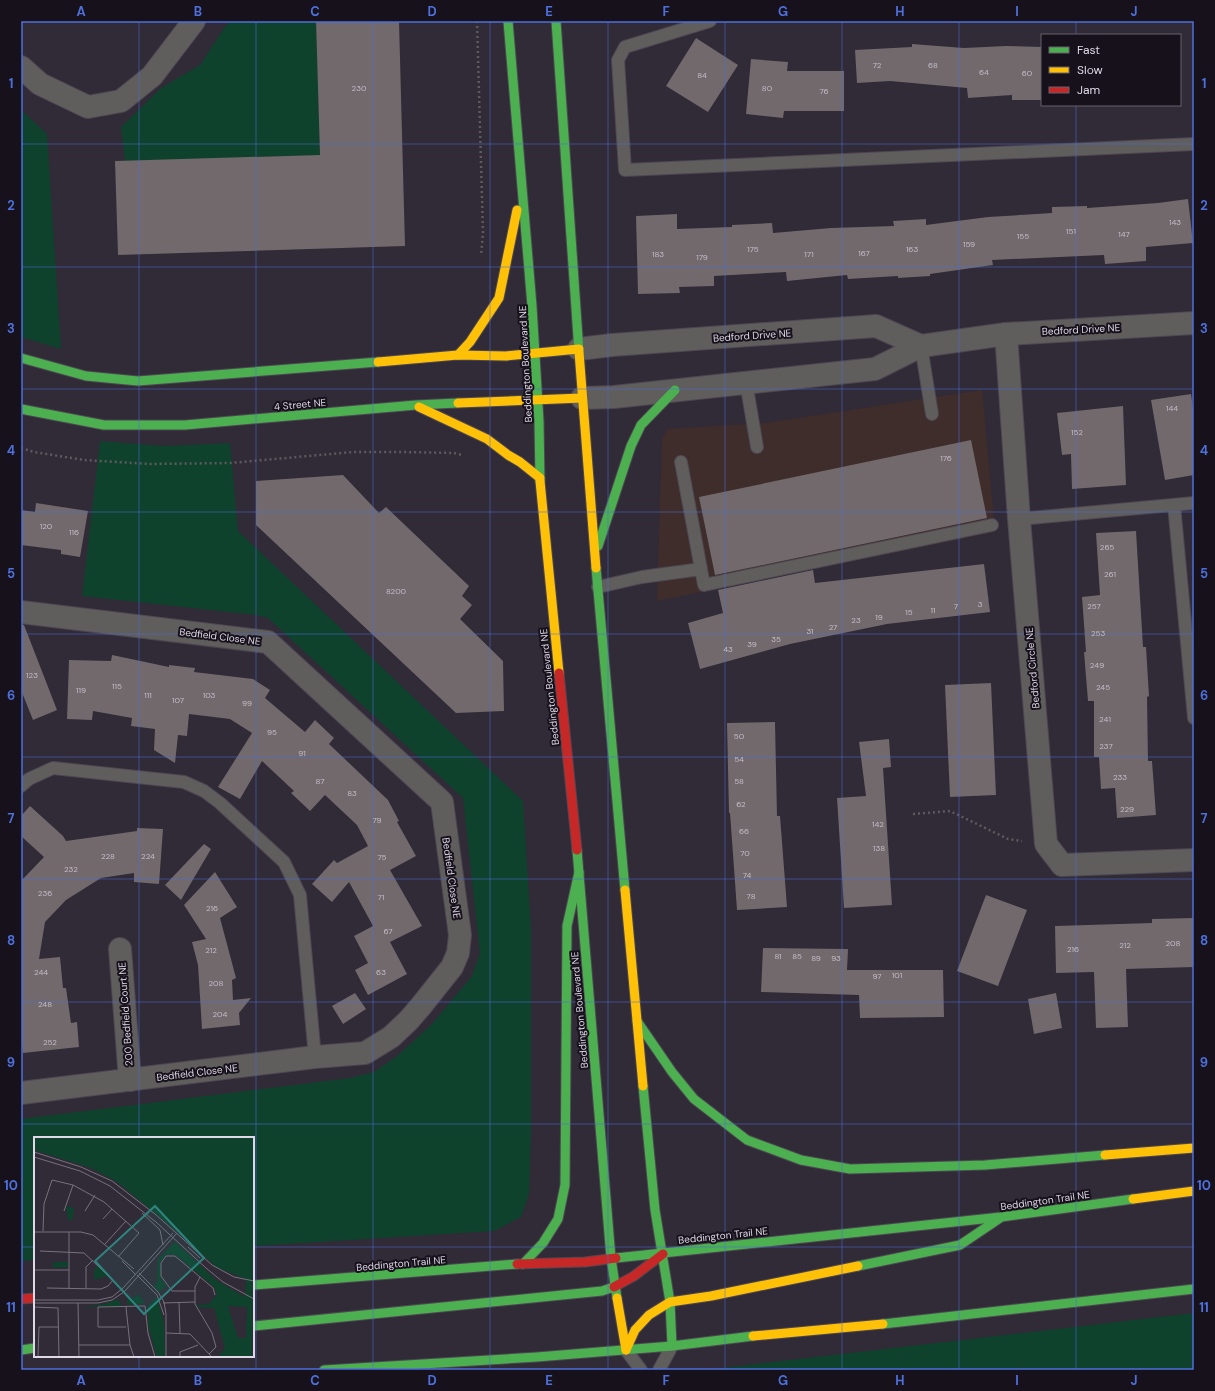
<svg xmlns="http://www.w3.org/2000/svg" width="1215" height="1391" viewBox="0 0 1215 1391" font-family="'DM Sans',sans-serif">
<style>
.commercial{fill:#3f2d2b}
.green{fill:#0f422d}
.building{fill:#71696b}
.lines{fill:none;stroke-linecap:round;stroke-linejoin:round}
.lane-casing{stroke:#4d4752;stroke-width:14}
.street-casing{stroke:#4d4752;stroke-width:24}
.fast-casing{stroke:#4d4752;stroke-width:11}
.slow-casing{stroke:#4d4752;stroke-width:11}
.jam-casing{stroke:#4d4752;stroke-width:11}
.path{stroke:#5d5b5d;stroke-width:2.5;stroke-dasharray:2 3;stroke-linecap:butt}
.lane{stroke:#605d5d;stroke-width:12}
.street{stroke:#605d5d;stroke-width:22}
.fast{stroke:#4caf50;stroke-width:9}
.slow{stroke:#ffc107;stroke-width:9}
.jam{stroke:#c62828;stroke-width:9}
.grid{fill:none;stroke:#4e70dc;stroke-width:1;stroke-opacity:0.55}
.labels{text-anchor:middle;stroke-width:4;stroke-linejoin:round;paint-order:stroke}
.number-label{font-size:8px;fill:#c4bcc8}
.street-label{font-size:10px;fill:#dfd8e7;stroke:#16111b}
.inset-road{fill:none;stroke:#77707d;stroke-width:1}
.view{fill:#2e8580;fill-opacity:0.15;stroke:#2e8580;stroke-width:2}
.inset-edge{fill:none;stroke:#dfd8e7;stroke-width:2}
.neatline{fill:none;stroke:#4e70dc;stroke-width:1.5}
.grid-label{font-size:13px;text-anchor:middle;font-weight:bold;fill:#4e70dc}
</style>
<rect width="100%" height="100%" fill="#312a37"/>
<polygon class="commercial" points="982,390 995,532 657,601 662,439 667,429 765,423"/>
<g class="green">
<polygon points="230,21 316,21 320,155 125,161 121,127 161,88 200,65 224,28"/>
<polygon points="21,110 47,134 61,349 21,337"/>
<polygon points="100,441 164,446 230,443 238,531 523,801 531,928 531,1134 529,1194 521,1217 494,1231 253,1246 253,1138 35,1138 35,1260 21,1261 21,1119 350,1078 374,1072 397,1056 431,1025 472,976 480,953 463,798 268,618 257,615 82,596"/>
<polygon points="1194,1313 1194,1370 705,1370"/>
</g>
<g class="building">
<polygon points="316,21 399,21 405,246 118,255 115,161 320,155"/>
<polygon points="696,38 738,65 708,112 666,86"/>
<polygon points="912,44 964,48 1006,46 1042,47 1042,100 1012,100 1012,95 968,98 967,88 890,81 857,83 855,50 912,47"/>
<polygon points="751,59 788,62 787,71 844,71 844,111 784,111 783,118 746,114"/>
<polygon points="1188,199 1193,243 1146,247 1146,261 1105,264 1104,255 992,260 993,265 930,274 930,276 898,278 898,276 848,279 847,275 787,281 786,272 714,276 714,286 679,287 680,293 638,294 636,216 677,214 677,229 732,227 732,225 772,223 773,233 831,228 894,226 893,221 926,219 926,225 988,217 1052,213 1052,207 1087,206 1087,208 1158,203"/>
<polygon points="1191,394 1194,416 1194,475 1165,480 1151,400"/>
<polygon points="1123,406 1126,485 1072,489 1071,454 1062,455 1057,413"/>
<polygon points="971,440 987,518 715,575 699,497"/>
<polygon points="343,475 379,513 386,507 469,586 462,596 472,605 460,619 503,661 504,711 456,713 256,525 256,481"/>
<polygon points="36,503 88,511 80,557 61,554 61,550 21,545 21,510 35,512"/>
<polygon points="1136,531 1143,647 1146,647 1149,696 1147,697 1148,761 1152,761 1156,815 1117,818 1115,788 1101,789 1099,757 1094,757 1094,701 1088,701 1084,652 1086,652 1082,597 1100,595 1096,533"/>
<polygon points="984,564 990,612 887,624 790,644 700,669 688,623 723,613 718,590 813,570 815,583"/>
<polygon points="21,625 24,625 57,710 33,720 21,690"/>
<polygon points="112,655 169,667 169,665 195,668 194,672 253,679 270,690 265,698 305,732 315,720 334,738 329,744 388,800 399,821 397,822 416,856 390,870 422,926 390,942 407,974 368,995 355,970 368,963 354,936 373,926 349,882 332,902 312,884 334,860 337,863 368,846 357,825 325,795 310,811 291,793 294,791 262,761 240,799 218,787 252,733 230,719 189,714 187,736 178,735 175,763 154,750 155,729 131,726 132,718 93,711 92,720 67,719 69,660 111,661"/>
<polygon points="991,683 996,795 950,797 945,685"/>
<polygon points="775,722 777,816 780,816 787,907 737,910 730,813 729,813 727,723"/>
<polygon points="889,739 891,767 883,768 892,905 844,908 837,798 866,796 859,742"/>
<polygon points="30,806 63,836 66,841 137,831 137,828 163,829 159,884 134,882 134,873 101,878 66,900 45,922 39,959 60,957 63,988 66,988 71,1023 77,1022 79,1047 23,1053 21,1037 21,881 44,857 21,836 21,816"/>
<polygon points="204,844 211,849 181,900 165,885"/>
<polygon points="215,872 237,907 220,918 236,978 232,980 233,1000 251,998 239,1013 240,1025 202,1029 198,965 192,942 206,939 184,905"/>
<polygon points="986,895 1027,910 998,986 957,971"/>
<polygon points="1194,918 1194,967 1126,969 1128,1027 1096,1028 1094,972 1056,973 1055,926 1152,923 1152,919"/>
<polygon points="763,948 848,949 847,970 943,970 944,1017 860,1018 859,995 761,992"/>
<polygon points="355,993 366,1009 343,1024 332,1006"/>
<polygon points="1056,993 1062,1028 1034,1034 1028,999"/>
</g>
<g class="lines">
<defs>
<g id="lane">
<polyline points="710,21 625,47 618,60 625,170 1194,144"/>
<polyline points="921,346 932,414"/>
<polyline points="746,382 757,447"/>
<polyline points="1174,505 1194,718"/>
<polyline points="1019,519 1194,503"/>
<polyline points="701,569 704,585 992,525"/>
<polyline points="598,587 642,577 701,569 681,462"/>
<polyline points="21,786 29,779 53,768 184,782 204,791 220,803 284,862 300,895 315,1057"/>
<polyline points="626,1350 641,1370"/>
<polyline points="659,1370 672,1346"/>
</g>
<g id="street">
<polyline points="21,67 40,84 88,107 121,101 152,76 194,21"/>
<polyline points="1006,334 1019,519 1046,844 1062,865 1194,860"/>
<polyline points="579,349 612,345 876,326 921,346"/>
<polyline points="582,398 614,397 875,369 921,346 1006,334 1194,323"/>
<polyline points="21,612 268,642 442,802 460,935 458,953 452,967 421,1006 408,1021 391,1037 365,1053 315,1057 21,1093"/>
<polyline points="120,949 130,1080"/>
</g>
<g id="fast">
<polyline points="508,21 532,306 539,421 540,481"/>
<polyline points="556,21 579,352"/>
<polyline points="21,358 86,376 138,381 378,362"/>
<polyline points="21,409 104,425 185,425 416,405 458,403"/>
<polyline points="598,546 631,446 641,425 675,390"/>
<polyline points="596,568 625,890"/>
<polyline points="577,850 611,1258 617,1298"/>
<polyline points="637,1021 672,1072 694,1099 747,1140 801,1160 850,1169 985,1165 1105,1155"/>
<polyline points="643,1086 655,1210 670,1302 672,1346"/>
<polyline points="616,1258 1001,1217 1133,1199"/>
<polyline points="523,1264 543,1243 558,1219 565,1185 567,926 579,872"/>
<polyline points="858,1266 960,1245 1000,1218"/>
<polyline points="253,1285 517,1264"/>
<polyline points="883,1324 1194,1289"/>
<polyline points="253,1326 602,1291 614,1287"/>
<polyline points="21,1350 35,1348"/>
<polyline points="324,1370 537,1357 672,1346 753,1336"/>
</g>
<g id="slow">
<polyline points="579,352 596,568"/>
<polyline points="458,355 470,342 499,298 517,210"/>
<polyline points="378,362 458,355 506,356 579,349"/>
<polyline points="458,403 582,398"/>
<polyline points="419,407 487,439 508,455 520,462 540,478"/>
<polyline points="540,481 559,673"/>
<polyline points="625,890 643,1086"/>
<polyline points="1105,1155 1194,1148"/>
<polyline points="1133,1199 1194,1191"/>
<polyline points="617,1298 626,1350"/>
<polyline points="753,1336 883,1324"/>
<polyline points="626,1350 635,1330 649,1315 670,1302 711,1296 858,1266"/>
</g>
<g id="jam">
<polyline points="559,673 577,850"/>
<polyline points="517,1264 585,1262 616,1258"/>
<polyline points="614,1287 634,1276 663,1254"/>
<polyline points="21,1299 35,1298"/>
</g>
</defs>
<use href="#lane" class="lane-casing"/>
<use href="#street" class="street-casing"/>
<use href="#fast" class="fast-casing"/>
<use href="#slow" class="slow-casing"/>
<use href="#jam" class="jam-casing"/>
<g class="path">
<polyline points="477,21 483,233 481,256"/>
<polyline points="21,448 34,452 84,460 150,464 230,463 353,452 402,452 454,453 462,455"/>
<polyline points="913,814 950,811 1008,839 1022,841"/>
</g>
<use href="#lane" class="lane"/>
<use href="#street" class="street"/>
<use href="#fast" class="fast"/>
<use href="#slow" class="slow"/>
<use href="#jam" class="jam"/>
</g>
<path class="grid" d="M139,21V1138M256,21V1370M373,21V1370M490,21V1370M608,21V1370M725,21V1370M842,21V1370M959,21V1370M1076,21V35M1076,105V1370M21,144H1194M21,267H1194M21,389H1194M21,512H1194M21,634H1194M21,757H1194M21,879H1194M21,1002H1194M21,1124H1194M21,1247H35M253,1247H1194M139,1356V1370"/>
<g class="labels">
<g class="number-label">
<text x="877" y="68">72</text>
<text x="933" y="68">68</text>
<text x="984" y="75">64</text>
<text x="1027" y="76">60</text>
<text x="702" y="78">84</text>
<text x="359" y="91">230</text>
<text x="767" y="91">80</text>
<text x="824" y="94">76</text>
<text x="1175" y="225">143</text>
<text x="1071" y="234">151</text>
<text x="1124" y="237">147</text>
<text x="1023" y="239">155</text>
<text x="969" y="247">159</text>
<text x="753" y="252">175</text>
<text x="912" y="252">163</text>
<text x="864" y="256">167</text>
<text x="658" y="257">183</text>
<text x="809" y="257">171</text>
<text x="702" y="260">179</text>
<text x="1172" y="411">144</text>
<text x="1077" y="435">152</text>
<text x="946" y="461">176</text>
<text x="46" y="529">120</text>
<text x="74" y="535">116</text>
<text x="1107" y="550">265</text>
<text x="1110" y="577">261</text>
<text x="396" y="594">8200</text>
<text x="980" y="607">3</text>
<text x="956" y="609">7</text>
<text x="1094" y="609">257</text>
<text x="933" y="613">11</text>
<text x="909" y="615">15</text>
<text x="879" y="620">19</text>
<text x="856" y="623">23</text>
<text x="833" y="630">27</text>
<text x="810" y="634">31</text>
<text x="1098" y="636">253</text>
<text x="776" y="642">35</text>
<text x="752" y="647">39</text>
<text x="728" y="652">43</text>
<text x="1097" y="668">249</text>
<text x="32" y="678">123</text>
<text x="117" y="689">115</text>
<text x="1103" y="690">245</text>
<text x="81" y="693">119</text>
<text x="148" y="698">111</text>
<text x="209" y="698">103</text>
<text x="178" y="703">107</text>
<text x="247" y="706">99</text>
<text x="1105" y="722">241</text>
<text x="272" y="735">95</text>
<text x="739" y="739">50</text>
<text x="1106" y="749">237</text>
<text x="302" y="756">91</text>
<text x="739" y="762">54</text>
<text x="1120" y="780">233</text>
<text x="320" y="784">87</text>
<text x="739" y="784">58</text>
<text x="352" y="796">83</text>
<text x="741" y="807">62</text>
<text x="1127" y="812">229</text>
<text x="377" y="823">79</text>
<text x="878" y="827">142</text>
<text x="744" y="834">66</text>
<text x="879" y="851">138</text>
<text x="745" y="856">70</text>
<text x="108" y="859">228</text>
<text x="148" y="859">224</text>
<text x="382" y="860">75</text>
<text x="71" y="872">232</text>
<text x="747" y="878">74</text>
<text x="45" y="896">236</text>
<text x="751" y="899">78</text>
<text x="381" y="900">71</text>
<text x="212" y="911">216</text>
<text x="388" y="934">67</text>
<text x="1173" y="946">208</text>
<text x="1125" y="948">212</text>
<text x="1073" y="952">216</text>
<text x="211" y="953">212</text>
<text x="778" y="959">81</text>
<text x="797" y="959">85</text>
<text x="816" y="961">89</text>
<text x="836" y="961">93</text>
<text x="41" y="975">244</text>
<text x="381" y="975">63</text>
<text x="897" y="978">101</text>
<text x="877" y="979">97</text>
<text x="216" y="986">208</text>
<text x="45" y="1007">248</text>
<text x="220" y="1017">204</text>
<text x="50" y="1045">252</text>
</g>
<g class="street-label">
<text transform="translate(1081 329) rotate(-3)" y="4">Bedford Drive NE</text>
<text transform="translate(752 335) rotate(-4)" y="4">Bedford Drive NE</text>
<text transform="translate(525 364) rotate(-93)" y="4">Beddington Boulevard NE</text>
<text transform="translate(300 404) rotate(-5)" y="4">4 Street NE</text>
<text transform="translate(220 636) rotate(7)" y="4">Bedfield Close NE</text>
<text transform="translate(1032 668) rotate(-95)" y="4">Bedford Circle NE</text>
<text transform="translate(549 687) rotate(-96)" y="4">Beddington Boulevard NE</text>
<text transform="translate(452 878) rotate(82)" y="4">Bedfield Close NE</text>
<text transform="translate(579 1010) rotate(-95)" y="4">Beddington Boulevard NE</text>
<text transform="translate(125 1014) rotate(-94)" y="4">200 Bedfield Court NE</text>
<text transform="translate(197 1072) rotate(-7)" y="4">Bedfield Close NE</text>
<text transform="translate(1045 1200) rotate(-8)" y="4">Beddington Trail NE</text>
<text transform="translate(723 1235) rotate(-6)" y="4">Beddington Trail NE</text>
<text transform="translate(401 1263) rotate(-5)" y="4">Beddington Trail NE</text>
</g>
</g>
<g transform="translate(34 1137)">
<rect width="220" height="220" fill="#312a37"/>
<path d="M0,0H220L218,220H184L191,211L180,171L163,170L162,168L175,167L183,157L180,150L142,118L133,117L126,125V140L132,149L125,155L120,149L123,145L124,122L141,105L182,143L211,160L212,142L182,130L150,100L83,45L57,31L0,13ZM194,169L213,170L212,201H204ZM32,69L40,71L38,84L34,83ZM19,125H34V130L19,131ZM64,129L73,139L60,143V133ZM104,157L111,166L93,168V162L97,163ZM123,160L130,185L131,220H123L114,188V169ZM84,162L88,169L47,170L71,167Z" fill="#0f422d" fill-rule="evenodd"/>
<path class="inset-road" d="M0,15L47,30L78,44L121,77L178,128M0,20L46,34L76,49L122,85L172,131M30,74L39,48M51,74L61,58M108,76L126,93L129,108M69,82L78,72M9,94L10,67L18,43L39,48L70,65L105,96L84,120M0,95H47L59,98L100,132M35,95V151M71,107L92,84M154,110L166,121M6,114L50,116L79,143L74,149L67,152L13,151M88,124L102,138M178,128L200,140L220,144M172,131L189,145L220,162M0,133H35M105,136L124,155L130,165L132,177V220M103,138L123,158L130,178M166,140L161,150V167L178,196L182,210L175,217M52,151V130L59,123M161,154H138L127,139V126L132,119H141L179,151L181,158M0,163H64L78,160L89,151L139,96M145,165L146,196M0,166H64L78,163L90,155L143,96M44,166L45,220M129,166L161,165M0,170L24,171L25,220M92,170L96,208M92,190H64V170L111,169L114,196L121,220M132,196L156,197L178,220M45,208H96L100,220M4,220L5,190H25M146,220V215L164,208"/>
<path class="view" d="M121,69L170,121L110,177L61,124Z"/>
<rect width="220" height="220" class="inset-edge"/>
</g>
<rect width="1215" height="1391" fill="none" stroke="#16111b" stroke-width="44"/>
<rect x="1041" y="34" width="140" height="72" fill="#16111b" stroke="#66616d"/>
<rect x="1049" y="47" width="20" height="6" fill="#4caf50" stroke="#66616d"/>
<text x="1077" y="54" font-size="12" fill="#dfd8e7">Fast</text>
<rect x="1049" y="67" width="20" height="6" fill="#ffc107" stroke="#66616d"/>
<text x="1077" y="74" font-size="12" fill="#dfd8e7">Slow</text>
<rect x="1049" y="87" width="20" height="6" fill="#c62828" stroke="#66616d"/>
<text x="1077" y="94" font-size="12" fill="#dfd8e7">Jam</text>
<rect x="22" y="22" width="1171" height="1347" class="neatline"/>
<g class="grid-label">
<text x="81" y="16">A</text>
<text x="198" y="16">B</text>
<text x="315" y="16">C</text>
<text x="432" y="16">D</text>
<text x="549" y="16">E</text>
<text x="666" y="16">F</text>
<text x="783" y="16">G</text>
<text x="900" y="16">H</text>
<text x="1017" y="16">I</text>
<text x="1134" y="16">J</text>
<text x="11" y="88">1</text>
<text x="1204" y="88">1</text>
<text x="11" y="210">2</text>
<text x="1204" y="210">2</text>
<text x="11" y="333">3</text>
<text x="1204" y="333">3</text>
<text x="11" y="455">4</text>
<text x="1204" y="455">4</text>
<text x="11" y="578">5</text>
<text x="1204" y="578">5</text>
<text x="11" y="700">6</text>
<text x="1204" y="700">6</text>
<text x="11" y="823">7</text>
<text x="1204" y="823">7</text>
<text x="11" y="945">8</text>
<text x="1204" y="945">8</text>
<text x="11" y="1067">9</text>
<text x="1204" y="1067">9</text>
<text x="11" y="1190">10</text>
<text x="1204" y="1190">10</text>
<text x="11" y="1312">11</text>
<text x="1204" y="1312">11</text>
<text x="81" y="1385">A</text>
<text x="198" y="1385">B</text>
<text x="315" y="1385">C</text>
<text x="432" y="1385">D</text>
<text x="549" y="1385">E</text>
<text x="666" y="1385">F</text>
<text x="783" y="1385">G</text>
<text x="900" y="1385">H</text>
<text x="1017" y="1385">I</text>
<text x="1134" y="1385">J</text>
</g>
</svg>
